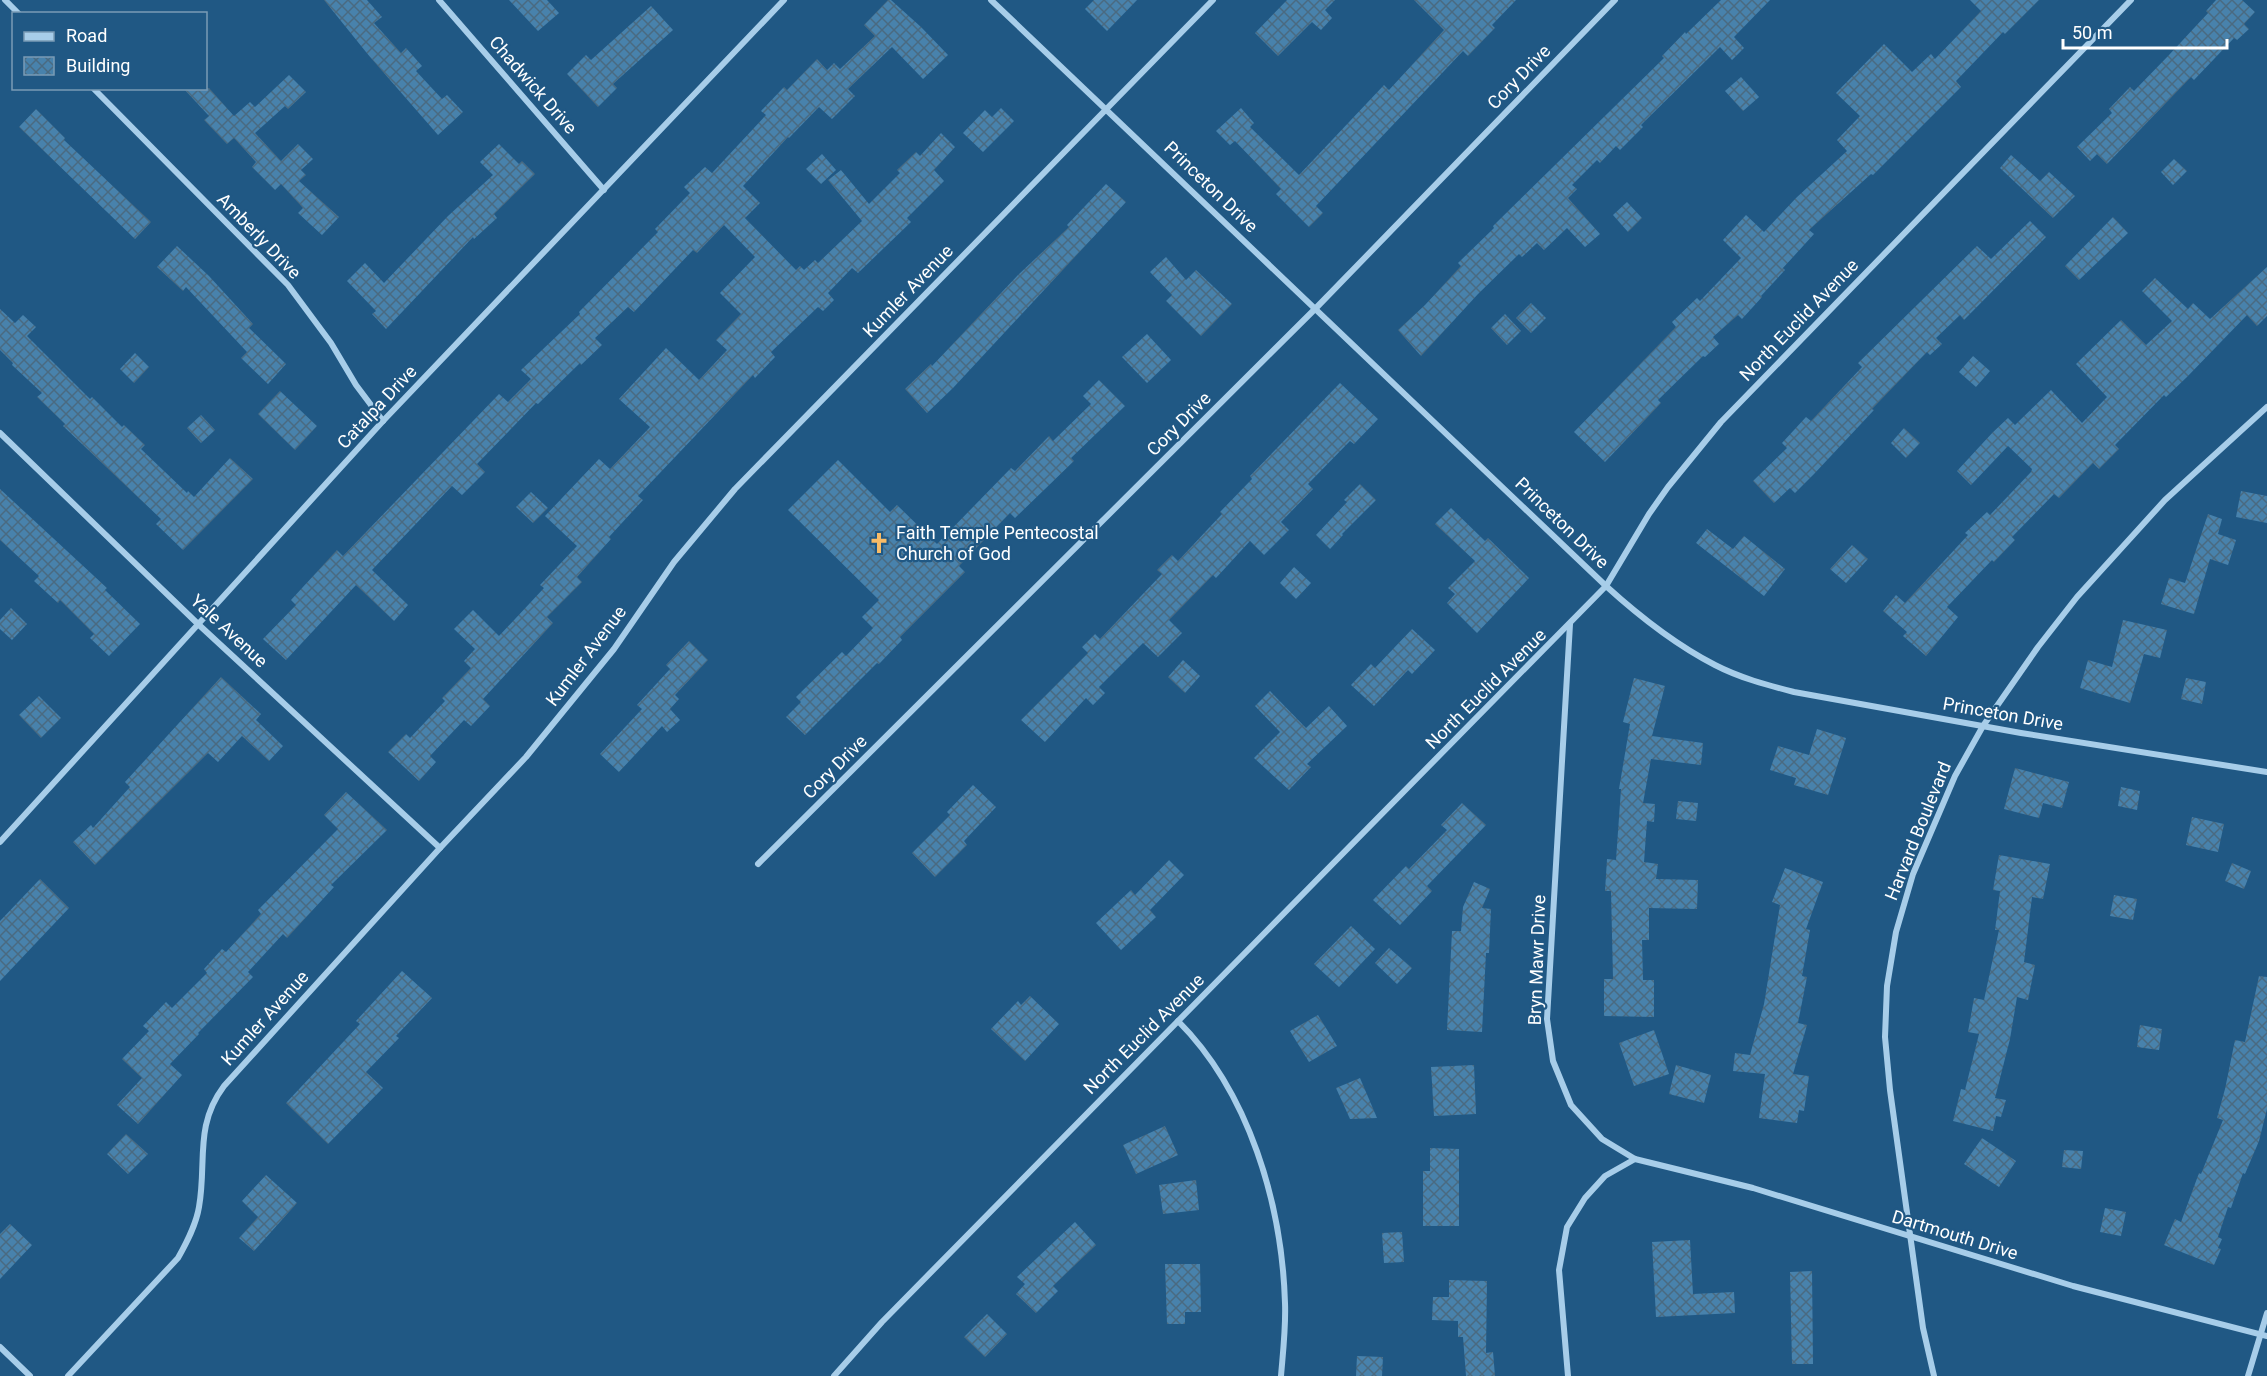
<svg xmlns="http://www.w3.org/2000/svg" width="2267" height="1376" viewBox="0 0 2267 1376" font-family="Roboto,sans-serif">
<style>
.building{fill:url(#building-cross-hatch)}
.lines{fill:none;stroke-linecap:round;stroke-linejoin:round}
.minor{stroke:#a7cde9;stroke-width:6}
.labels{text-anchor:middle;stroke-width:4.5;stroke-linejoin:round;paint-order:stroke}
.street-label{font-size:18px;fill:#fff;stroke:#205884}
.poi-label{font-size:18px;fill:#fff;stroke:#205884;text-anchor:start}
</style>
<defs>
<pattern id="building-cross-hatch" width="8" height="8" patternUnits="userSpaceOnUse" patternTransform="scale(1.5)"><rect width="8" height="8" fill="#4882ac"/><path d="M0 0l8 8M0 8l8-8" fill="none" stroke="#4a6a81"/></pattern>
</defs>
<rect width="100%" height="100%" fill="#205884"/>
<g class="building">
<polygon points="324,0 367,0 382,17 374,23 401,53 406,48 422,66 416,71 442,99 447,95 463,112 438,135 370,57"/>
<polygon points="509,0 547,0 559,13 538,31"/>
<polygon points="888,0 891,0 921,27 948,55 923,79 892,47 848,89 855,96 832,119 819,107 789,138 788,137 743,186 760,203 745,218 796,270 800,266 804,270 815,260 818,263 862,221 828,180 841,170 869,204 900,173 897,170 916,152 920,156 941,133 955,147 934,170 944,181 907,218 911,222 858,273 852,268 828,293 834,300 823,311 818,307 771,352 775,357 755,378 753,375 638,496 643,500 609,537 611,539 577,577 582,582 547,617 553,623 483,699 490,706 471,726 464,720 430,756 436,762 419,781 388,752 406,734 410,738 445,701 442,698 471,668 464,661 475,649 454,629 473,610 499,636 544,588 540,585 577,546 545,516 599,459 610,469 650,427 619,399 666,348 699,380 727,350 716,340 741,314 720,293 755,257 724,225 697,253 693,250 634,312 628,307 595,338 602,345 581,365 580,363 538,404 536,403 477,464 485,472 462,495 452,486 372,570 408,605 394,621 356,585 286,660 263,639 296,605 291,600 337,550 343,556 499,394 508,402 531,379 521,370 580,314 579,312 658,232 655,229 690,193 684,187 705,167 712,173 766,115 761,111 784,87 787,90 817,59 827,70 834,63 840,69 875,36 864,25"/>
<polygon points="1094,0 1137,0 1107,31 1085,9"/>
<polygon points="1287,0 1335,0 1325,10 1332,18 1321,30 1312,22 1278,56 1255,33"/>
<polygon points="1414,0 1516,0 1492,25 1495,28 1468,56 1463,51 1316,206 1323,213 1309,227 1276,194 1281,189 1235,141 1230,145 1216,131 1241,108 1254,123 1250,127 1299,175 1384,85 1389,90 1444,30"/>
<polygon points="1721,0 1770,0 1734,37 1744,48 1732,60 1720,47 1641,125 1643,127 1620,150 1616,146 1600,163 1597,160 1572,185 1577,189 1568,198 1600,234 1585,247 1567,228 1544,250 1537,243 1522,257 1519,254 1478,294 1421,356 1398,330 1425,305 1461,266 1458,263 1494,228 1493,226 1664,58 1662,56 1685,32 1686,34"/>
<polygon points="1970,0 2039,0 2005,34 2003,32 1956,81 1961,87 1873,175 1871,174 1809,230 1814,234 1783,268 1785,270 1761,296 1762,297 1742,319 1738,315 1713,337 1719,344 1705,357 1703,356 1658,400 1661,403 1605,462 1574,432 1676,327 1672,322 1697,298 1700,301 1741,258 1723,240 1746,215 1764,232 1796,198 1847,151 1837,140 1860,116 1836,93 1884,44 1912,72 1931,54 1935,59 1981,11"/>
<polygon points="2216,0 2242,0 2255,12 2244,24 2249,29 2237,40 2234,38 2194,80 2191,77 2107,164 2097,154 2090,161 2077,147 2112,113 2109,109 2130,87 2134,91 2169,55 2208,13 2206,11"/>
<polygon points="651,6 673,30 613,84 617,88 598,107 567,74 586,55 591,60"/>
<polygon points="289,75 306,92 288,109 285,106 255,133 281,161 298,144 313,159 301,170 306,175 299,181 339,217 322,235 298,213 303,208 281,184 275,190 252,167 256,162 234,138 227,144 204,120 209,116 183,88 209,88 234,116 250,102 255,107"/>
<polygon points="1741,77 1759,97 1743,111 1725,91"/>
<polygon points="1001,108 1014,121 983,152 963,133 985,110 992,117"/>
<polygon points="36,109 65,138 64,140 151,222 135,239 19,127"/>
<polygon points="499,144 519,164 522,161 535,174 494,214 497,218 474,239 473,237 386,329 372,314 376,311 347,281 365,263 384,283 448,216 493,175 480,162"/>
<polygon points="822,154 836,170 821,184 806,169"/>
<polygon points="2011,155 2040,181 2049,172 2075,196 2053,218 2000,168"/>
<polygon points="2174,159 2187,171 2173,185 2161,172"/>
<polygon points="1106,184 1126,202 953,388 927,413 905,389 931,364 932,366 1018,275 1069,227 1067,225"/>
<polygon points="1627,202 1642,218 1628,232 1613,215"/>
<polygon points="2113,217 2128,233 2079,280 2065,266"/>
<polygon points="2030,221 2046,237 1964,320 1960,315 1936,338 1942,344 1930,355 1927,352 1872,409 1874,410 1814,474 1795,493 1790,488 1774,503 1753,481 1787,448 1782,443 1806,417 1811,421 1862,367 1858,363 1977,246 1991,259"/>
<polygon points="177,246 209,276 253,324 249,328 286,364 268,384 241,358 247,352 186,287 183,291 157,267"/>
<polygon points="1166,257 1186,280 1196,270 1232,304 1201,336 1166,301 1172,295 1150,272"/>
<polygon points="2267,267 2267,316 2257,326 2247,315 2187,377 2166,397 2164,395 2115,445 2119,449 2099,469 2093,463 2059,498 2054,494 2012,537 2015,540 1994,562 1992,560 1947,607 1958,617 1926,656 1903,636 1907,632 1883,611 1896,595 1905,603 1968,535 1965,533 1987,512 1990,515 2031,472 2032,469 2008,446 1971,485 1957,471 1993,432 2008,418 2015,425 2051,390 2082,423 2107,397 2076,364 2121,320 2146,345 2172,321 2142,291 2155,278 2188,309 2193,303 2210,319"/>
<polygon points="1531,303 1546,318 1531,333 1516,318"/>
<polygon points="0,309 15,323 23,315 36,327 27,336 90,399 92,397 122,427 124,425 145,445 141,449 187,493 188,491 194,497 230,458 253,479 183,550 156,524 161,519 63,426 65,424 37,397 42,393 12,365 13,363 0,350"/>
<polygon points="1505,314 1521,331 1507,345 1491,328"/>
<polygon points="1147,334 1171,360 1147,383 1122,357"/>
<polygon points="135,353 149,367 134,383 120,369"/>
<polygon points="1973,356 1990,371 1976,387 1959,372"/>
<polygon points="1099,380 1125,406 1071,458 1074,461 1015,518 1010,513 959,566 965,572 900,637 902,640 879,664 877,663 805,735 786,717 801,702 796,697 842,652 846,656 873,628 862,617 879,600 788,510 838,460 890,512 897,505 937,544 1011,468 1015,471 1049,436 1053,441 1091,404 1083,396"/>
<polygon points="1340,383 1378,419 1354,444 1350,441 1308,484 1313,489 1281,522 1289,530 1264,555 1250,541 1216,578 1213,575 1169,620 1182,633 1158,657 1143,643 1099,687 1105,693 1093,705 1086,698 1045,742 1021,720 1088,653 1082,647 1095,634 1100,639 1162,574 1157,570 1172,555 1178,561 1222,514 1220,512 1252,479 1250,476"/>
<polygon points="280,391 317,426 295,450 258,414"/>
<polygon points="201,415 215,430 201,443 187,428"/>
<polygon points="1904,428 1920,443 1906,458 1891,443"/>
<polygon points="1360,484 1376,500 1342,534 1343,535 1330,549 1316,535 1347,502 1344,500"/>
<polygon points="0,489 107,588 105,590 140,624 109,656 90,638 94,634 60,600 58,603 34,581 39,576 0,540"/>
<polygon points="2241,491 2267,496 2267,523 2236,517"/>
<polygon points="531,492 548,508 533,523 516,507"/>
<polygon points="1451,508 1485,541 1488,538 1529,578 1477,633 1447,603 1455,594 1448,588 1475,561 1435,524"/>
<polygon points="2208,514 2222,519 2218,534 2236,540 2228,565 2210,559 2194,614 2161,604 2169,578 2185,583"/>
<polygon points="1707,529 1733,549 1744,536 1785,569 1764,596 1696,543"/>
<polygon points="1852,545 1868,559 1846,583 1830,569"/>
<polygon points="1294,567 1311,583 1296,599 1280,583"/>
<polygon points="11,608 27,624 12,640 0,629 0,620"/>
<polygon points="2123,620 2167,630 2160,658 2144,654 2130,703 2080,688 2088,660 2112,667"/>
<polygon points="1412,629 1435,650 1412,674 1408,670 1374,706 1351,685 1371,664 1375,668"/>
<polygon points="689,641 708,660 675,695 679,699 670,709 680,720 667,732 662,726 619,772 600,754 642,709 637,705 670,669 666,665"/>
<polygon points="1183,660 1200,676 1185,693 1168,677"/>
<polygon points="221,677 261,714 256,720 283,746 269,761 242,736 218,762 208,753 95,865 73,842 91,825 93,828 130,787 125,782"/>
<polygon points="1634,678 1665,686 1652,736 1703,743 1701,765 1651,759 1643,803 1655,804 1654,822 1647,821 1644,862 1658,864 1656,879 1698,880 1697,909 1649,908 1649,940 1642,940 1643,980 1654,980 1654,1017 1604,1016 1604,979 1613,979 1611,891 1605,891 1607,859 1616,860 1621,789 1619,789 1630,724 1623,722"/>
<polygon points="2186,678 2206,682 2202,704 2181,699"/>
<polygon points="1270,691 1306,728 1329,706 1347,726 1307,764 1311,767 1289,790 1254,758 1280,732 1255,706"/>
<polygon points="39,696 61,718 41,738 19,715"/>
<polygon points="1817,729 1846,738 1828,795 1794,785 1796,778 1770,770 1778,746 1809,755"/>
<polygon points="2015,768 2069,782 2062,808 2043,803 2039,818 2004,809"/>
<polygon points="973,785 996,807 964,841 967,845 935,877 912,853 950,815 947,812"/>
<polygon points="2121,787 2140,791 2137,810 2118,806"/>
<polygon points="346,792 387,830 331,885 334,887 287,938 283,934 248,972 253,977 198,1033 199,1034 170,1064 182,1075 138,1124 117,1105 142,1078 122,1059 149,1031 143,1026 166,1002 172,1008 207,973 204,969 222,949 226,952 261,914 258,910 338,829 324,815"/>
<polygon points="1678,801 1698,803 1696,821 1676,819"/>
<polygon points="1462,803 1486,825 1427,886 1432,891 1400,925 1373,900 1406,866 1409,869 1447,830 1441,825"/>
<polygon points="2192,817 2224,824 2218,852 2186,845"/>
<polygon points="1999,855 2050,864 2043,899 2032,897 2024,962 2035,965 2028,1000 2017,997 2010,1039 1995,1098 2006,1100 2001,1117 1996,1116 1993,1131 1953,1121 1961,1089 1965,1090 1979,1034 1968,1032 1974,998 1984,1000 1999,930 1995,930 2000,891 1993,890"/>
<polygon points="1169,860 1184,875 1150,910 1156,917 1121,950 1096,923 1131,890 1135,895"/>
<polygon points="2232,863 2251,871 2244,889 2225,881"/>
<polygon points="1785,868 1823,882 1806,929 1810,930 1802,976 1807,977 1798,1023 1807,1025 1793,1074 1809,1076 1804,1111 1799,1110 1797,1123 1759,1118 1765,1074 1733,1071 1735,1053 1750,1055 1764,1004 1780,905 1772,902"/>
<polygon points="40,879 69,908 0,981 0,921"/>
<polygon points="1474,882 1490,889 1482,908 1491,909 1489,953 1486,953 1482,1032 1447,1030 1452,931 1461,931 1463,907"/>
<polygon points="2114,895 2137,899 2133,920 2110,916"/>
<polygon points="1351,926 1375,949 1339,987 1314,964"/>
<polygon points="1389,948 1412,968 1397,984 1375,963"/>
<polygon points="402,971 432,998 396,1036 399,1038 366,1072 383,1088 328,1144 286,1103 360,1024 356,1021"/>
<polygon points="2259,976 2267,977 2267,1109 2259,1141 2245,1174 2243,1173 2231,1208 2228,1207 2218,1237 2222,1239 2218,1248 2221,1249 2214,1265 2164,1245 2175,1219 2181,1222 2199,1173 2201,1174 2223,1120 2217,1118 2225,1089 2235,1040 2245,1042"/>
<polygon points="1030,996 1059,1024 1025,1061 991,1029 1018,1001 1021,1005"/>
<polygon points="1318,1015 1337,1046 1309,1062 1290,1031"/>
<polygon points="2140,1025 2162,1029 2159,1050 2137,1047"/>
<polygon points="1654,1030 1669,1074 1634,1086 1619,1043"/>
<polygon points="1474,1065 1476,1114 1434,1116 1431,1067"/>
<polygon points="1676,1065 1711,1075 1704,1103 1669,1094"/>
<polygon points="1360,1078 1377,1118 1350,1119 1336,1088"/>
<polygon points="1165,1126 1178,1155 1136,1174 1123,1145"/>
<polygon points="126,1134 148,1154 128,1174 107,1154"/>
<polygon points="1982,1138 2016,1161 1999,1187 1964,1164"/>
<polygon points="1430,1148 1459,1149 1459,1226 1423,1226 1423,1171 1430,1171"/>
<polygon points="2064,1150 2083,1151 2081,1169 2062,1167"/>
<polygon points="266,1175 297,1203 254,1251 239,1238 258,1217 242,1201"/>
<polygon points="1196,1180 1199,1210 1163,1214 1159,1185"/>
<polygon points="2105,1208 2126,1212 2121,1236 2100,1232"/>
<polygon points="1075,1222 1096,1245 1053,1286 1058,1291 1036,1313 1016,1294 1025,1284 1017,1277"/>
<polygon points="10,1224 32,1245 0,1279 0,1234"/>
<polygon points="1402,1232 1404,1262 1384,1263 1382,1233"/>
<polygon points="1690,1240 1693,1294 1734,1292 1735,1313 1656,1317 1652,1242"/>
<polygon points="1165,1264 1200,1264 1201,1312 1185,1312 1185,1324 1167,1324"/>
<polygon points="1812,1271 1813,1364 1792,1364 1790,1272"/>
<polygon points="1449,1280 1487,1281 1486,1353 1493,1352 1495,1376 1466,1376 1463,1337 1458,1337 1458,1321 1432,1320 1433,1297 1449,1297"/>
<polygon points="987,1314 1007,1334 985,1357 964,1337"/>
<polygon points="1357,1356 1383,1357 1382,1376 1356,1376"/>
</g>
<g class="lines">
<g class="minor">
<polyline points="5,0 19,14"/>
<polyline points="439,0 604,190"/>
<path d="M991,0L1606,586C1639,616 1676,645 1715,665C1740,678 1767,685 1794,692L2021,733L2267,772"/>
<polyline points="93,88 288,285 331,343 356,385 383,421"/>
<polyline points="0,433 198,624 440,848"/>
<polyline points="1570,624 1547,1019 1553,1061 1571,1105 1602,1139 1635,1159 1753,1188 2073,1286 2267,1336"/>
<polyline points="0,842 383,421 784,0"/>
<polyline points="758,864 1316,308 1615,0"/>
<path d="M1178,1021C1249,1092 1282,1204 1285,1303C1286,1327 1283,1352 1281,1376"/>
<polyline points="0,1347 30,1376"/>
<path d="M68,1376L178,1258C187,1242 196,1225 199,1207C207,1162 194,1126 224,1086L440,848L526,757L614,649L674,562L735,489L1213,0"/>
<polyline points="834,1376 882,1322 1606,586 1649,514 1668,487 1721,422 2131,0"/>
<polyline points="1568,1376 1559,1270 1567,1227 1585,1198 1605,1176 1635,1159"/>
<polyline points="1934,1376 1923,1328 1890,1090 1885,1037 1887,986 1896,932 1913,874 1955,776 1983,726 2038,647 2077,597 2165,500 2267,407"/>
<polyline points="2248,1376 2267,1313"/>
</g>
</g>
<defs>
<symbol id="church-bare" viewBox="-9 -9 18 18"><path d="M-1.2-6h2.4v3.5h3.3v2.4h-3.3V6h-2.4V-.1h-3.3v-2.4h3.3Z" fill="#f7bb67" stroke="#205884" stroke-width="2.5" paint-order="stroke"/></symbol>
</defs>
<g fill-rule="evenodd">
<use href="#church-bare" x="864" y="528" width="30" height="30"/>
</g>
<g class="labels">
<g class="street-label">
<text transform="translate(1519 77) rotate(-46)" y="6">Cory Drive</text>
<text transform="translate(533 85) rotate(49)" y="6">Chadwick Drive</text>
<text transform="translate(1211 187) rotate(44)" y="6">Princeton Drive</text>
<text transform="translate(259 236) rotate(46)" y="6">Amberly Drive</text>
<text transform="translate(908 291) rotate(-46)" y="6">Kumler Avenue</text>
<text transform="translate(1799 320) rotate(-46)" y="6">North Euclid Avenue</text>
<text transform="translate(377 407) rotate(-47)" y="6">Catalpa Drive</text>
<text transform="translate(1179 424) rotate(-45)" y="6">Cory Drive</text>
<text transform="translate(1562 523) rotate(44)" y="6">Princeton Drive</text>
<text transform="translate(229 631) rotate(43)" y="6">Yale Avenue</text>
<text transform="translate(586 656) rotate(-53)" y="6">Kumler Avenue</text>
<text transform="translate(1486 689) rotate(-45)" y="6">North Euclid Avenue</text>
<text transform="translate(2003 714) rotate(10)" y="6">Princeton Drive</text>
<text transform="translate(835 767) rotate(-45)" y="6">Cory Drive</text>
<text transform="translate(1918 831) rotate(-68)" y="6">Harvard Boulevard</text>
<text transform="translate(1537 960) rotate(-88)" y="6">Bryn Mawr Drive</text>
<text transform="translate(265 1018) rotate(-48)" y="6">Kumler Avenue</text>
<text transform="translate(1144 1034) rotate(-45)" y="6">North Euclid Avenue</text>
<text transform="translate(1955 1235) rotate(17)" y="6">Dartmouth Drive</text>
</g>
<g class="poi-label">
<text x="896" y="539">Faith Temple Pentecostal<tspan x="896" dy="21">Church of God</tspan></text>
</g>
</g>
<rect x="12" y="12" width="195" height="78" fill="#205884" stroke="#799bb5" stroke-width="1.5"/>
<rect x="24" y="32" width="30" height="9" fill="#a7cde9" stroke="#799bb5" stroke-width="1.5"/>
<text x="66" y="42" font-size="18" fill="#ffffff">Road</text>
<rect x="24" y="57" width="30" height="18" fill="url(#building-cross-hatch)" stroke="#799bb5" stroke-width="1.5"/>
<text x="66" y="72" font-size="18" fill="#ffffff">Building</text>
<path d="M2063 39v9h164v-9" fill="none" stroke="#ffffff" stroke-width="3"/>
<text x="2072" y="39" font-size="18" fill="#ffffff" stroke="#205884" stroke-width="4.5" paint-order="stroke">50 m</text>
</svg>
